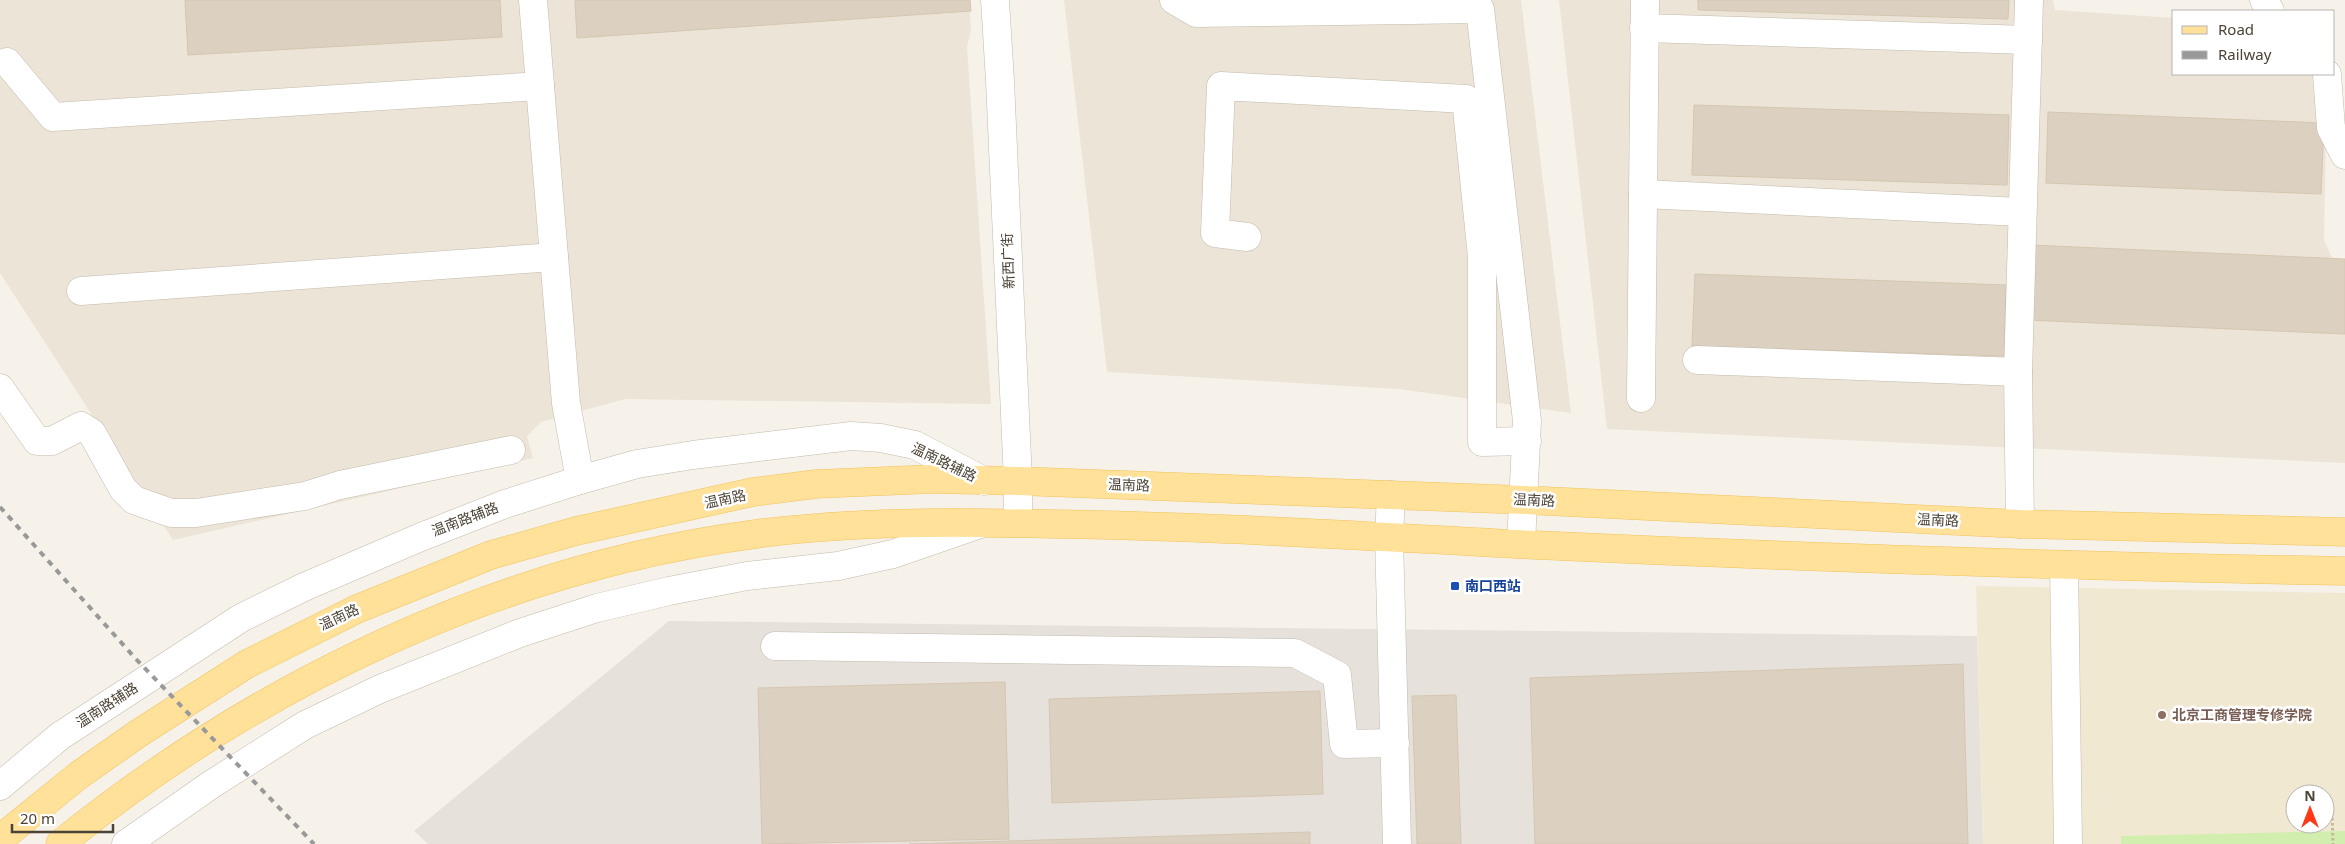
<svg xmlns="http://www.w3.org/2000/svg" width="2345" height="844" viewBox="0 0 2345 844" font-family="'Noto Sans','Noto Sans SC',sans-serif">
<style>
.residential{fill:#ebe4d7}
.industrial{fill:#e6e1db}
.education{fill:#f1e8d2;fill-rule:evenodd}
.green{fill:#d2eeae}
.building{fill:#dcd1c0;stroke:#d5c6b0}
.lines{fill:none;stroke-linecap:round;stroke-linejoin:round}
.minor-casing{stroke:#c3baab;stroke-width:29}
.major-casing{stroke:#f1c35d;stroke-width:29}
.path{stroke:#c6b79a;stroke-width:3;stroke-dasharray:2.5 2.5;stroke-linecap:butt}
.minor{stroke:#fff;stroke-width:28}
.major{stroke:#ffe19a;stroke-width:28}
.rail{stroke:#999;stroke-width:4;stroke-dasharray:6 6;stroke-linecap:butt}
.transit-dot{fill:#1a4fb4;stroke:#fff;stroke-width:2}
.education-dot{fill:#8d6e63;stroke:#fff;stroke-width:2}
.labels{text-anchor:middle;stroke-width:5;stroke-linejoin:round;paint-order:stroke}
.street-label{font-size:14px;fill:#4b4336;stroke:#fff}
.transit-label{font-size:14px;font-weight:bold;fill:#164399;stroke:#fff;text-anchor:start}
.education-label{font-size:14px;font-weight:bold;fill:#785e54;stroke:#fff;text-anchor:start}
</style>
<rect width="100%" height="100%" fill="#f6f2ea"/>
<g class="residential">
<polygon points="0,0 969,0 971,30 967,47 991,404 625,399 541,422 527,436 533,458 173,540 0,273"/>
<polygon points="1064,0 1521,0 1571,413 1399,389 1107,372"/>
<polygon points="1559,0 2053,0 2055,10 2174,18 2174,74 2327,74 2324,240 2340,276 2345,309 2345,463 1607,429"/>
</g>
<polygon class="industrial" points="669,621 1977,636 1983,844 428,844 414,831"/>
<path class="education" d="M1976,586L2345,593V844H1983ZM2295,794H2325V824H2295Z"/>
<polygon class="green" points="2345,831 2345,844 2121,844 2121,836"/>
<g class="building">
<polygon points="185,0 500,0 502,37 188,55"/>
<polygon points="575,0 970,0 971,11 577,38"/>
<polygon points="1698,0 2009,0 2008,19 1698,10"/>
<polygon points="1694,105 2009,115 2007,185 1692,175"/>
<polygon points="2048,112 2324,123 2321,194 2046,183"/>
<polygon points="2030,245 2345,259 2345,334 2027,320"/>
<polygon points="1695,274 2006,285 2004,356 1692,346"/>
<polygon points="1963,664 1968,844 1535,844 1530,678"/>
<polygon points="1005,682 1009,839 762,844 758,688"/>
<polygon points="1320,691 1323,794 1052,803 1049,699"/>
<polygon points="1456,695 1461,844 1417,844 1412,696"/>
<polygon points="1310,832 1310,844 909,844"/>
</g>
<g class="lines">
<defs>
<g id="minor">
<polyline points="533,0 566,403 580,480"/>
<polyline points="995,0 1000,81 1018,481 1018,523"/>
<polyline points="1174,0 1196,13 1480,9 1527,421 1521,544"/>
<polyline points="2264,0 2270,11"/>
<polyline points="1644,28 2028,40"/>
<polyline points="7,62 53,117 540,86"/>
<polyline points="2327,74 2331,128 2345,155"/>
<polyline points="1643,194 2021,212"/>
<polyline points="1247,237 1215,233 1221,86 1466,99 1482,257 1482,442 1527,441"/>
<polyline points="81,291 554,257"/>
<polyline points="1697,360 2018,372"/>
<polyline points="0,388 37,441 52,441 81,426 92,433 123,489 134,500 171,513 196,513 305,496 340,485 511,450"/>
<polyline points="1641,398 1645,0"/>
<polyline points="1391,495 1389,537 1397,844"/>
<polyline points="2020,524 2018,372 2029,0"/>
<polyline points="2064,565 2068,844"/>
<polyline points="775,646 1295,653 1337,675 1344,744 1395,743"/>
<polyline points="0,786 60,736 241,618 304,587 421,537 505,504 580,480 637,464 693,455 851,436 881,438 915,445 984,481"/>
<polyline points="126,844 212,784 305,725 380,689 520,633 597,608 669,591 747,576 838,566 893,554 980,524"/>
</g>
<g id="major">
<polyline points="0,839 79,775 139,733 247,664 357,609 491,555 576,531 753,492 816,484 933,479 1018,481 1524,500 2020,524 2345,532"/>
<path d="M60,844C258,684 501,567 756,534C854,521 954,522 1052,524C1207,526 1360,536 1515,544C1791,557 2068,566 2345,571"/>
</g>
</defs>
<use href="#minor" class="minor-casing"/>
<use href="#major" class="major-casing"/>
<polyline class="path" points="2332,813 2333,844"/>
<use href="#minor" class="minor"/>
<use href="#major" class="major"/>
<polyline class="rail" points="0,507 135,658 314,844"/>
</g>
<rect class="transit-dot" x="1450" y="581" width="10" height="10" rx="2.5"/>
<circle class="education-dot" cx="2162" cy="715" r="5"/>
<g class="labels">
<g class="street-label">
<text transform="translate(1008 261) rotate(-92)" y="5">新西广街</text>
<text transform="translate(944 462) rotate(26)" y="5">温南路辅路</text>
<text transform="translate(1129 485) rotate(2)" y="5">温南路</text>
<text transform="translate(725 499) rotate(-12)" y="5">温南路</text>
<text transform="translate(1534 500) rotate(3)" y="5">温南路</text>
<text transform="translate(465 519) rotate(-21)" y="5">温南路辅路</text>
<text transform="translate(1938 520) rotate(3)" y="5">温南路</text>
<text transform="translate(339 617) rotate(-25)" y="5">温南路</text>
<text transform="translate(107 705) rotate(-33)" y="5">温南路辅路</text>
</g>
<g class="transit-label">
<text x="1465" y="591">南口西站</text>
</g>
<g class="education-label">
<text x="2172" y="720">北京工商管理专修学院</text>
</g>
</g>
<rect x="2172" y="10" width="162" height="65" fill="#ffffff" stroke="#b7b4af"/>
<rect x="2182" y="26" width="25" height="8" fill="#ffe19a" stroke="#b7b4af"/>
<text x="2218" y="35" font-size="15" fill="#4b4336">Road</text>
<rect x="2182" y="51" width="25" height="8" fill="#999999" stroke="#b7b4af"/>
<text x="2218" y="60" font-size="15" fill="#4b4336">Railway</text>
<g transform="translate(2310 809)"><circle r="24" fill="#ffffff" stroke="#b7b4af"/>
<path d="M0-4L9 19L0 12L-9 19Z" fill="#ff3918"/>
<text y="-8" font-size="14" font-weight="bold" text-anchor="middle" fill="#4b4336">N</text>
</g>
<path d="M12 824v8h101v-8" fill="none" stroke="#4b4336" stroke-width="2.5"/>
<text x="20" y="824" font-size="15" fill="#4b4336" stroke="#ffffff" stroke-width="4" paint-order="stroke">20 m</text>
</svg>
